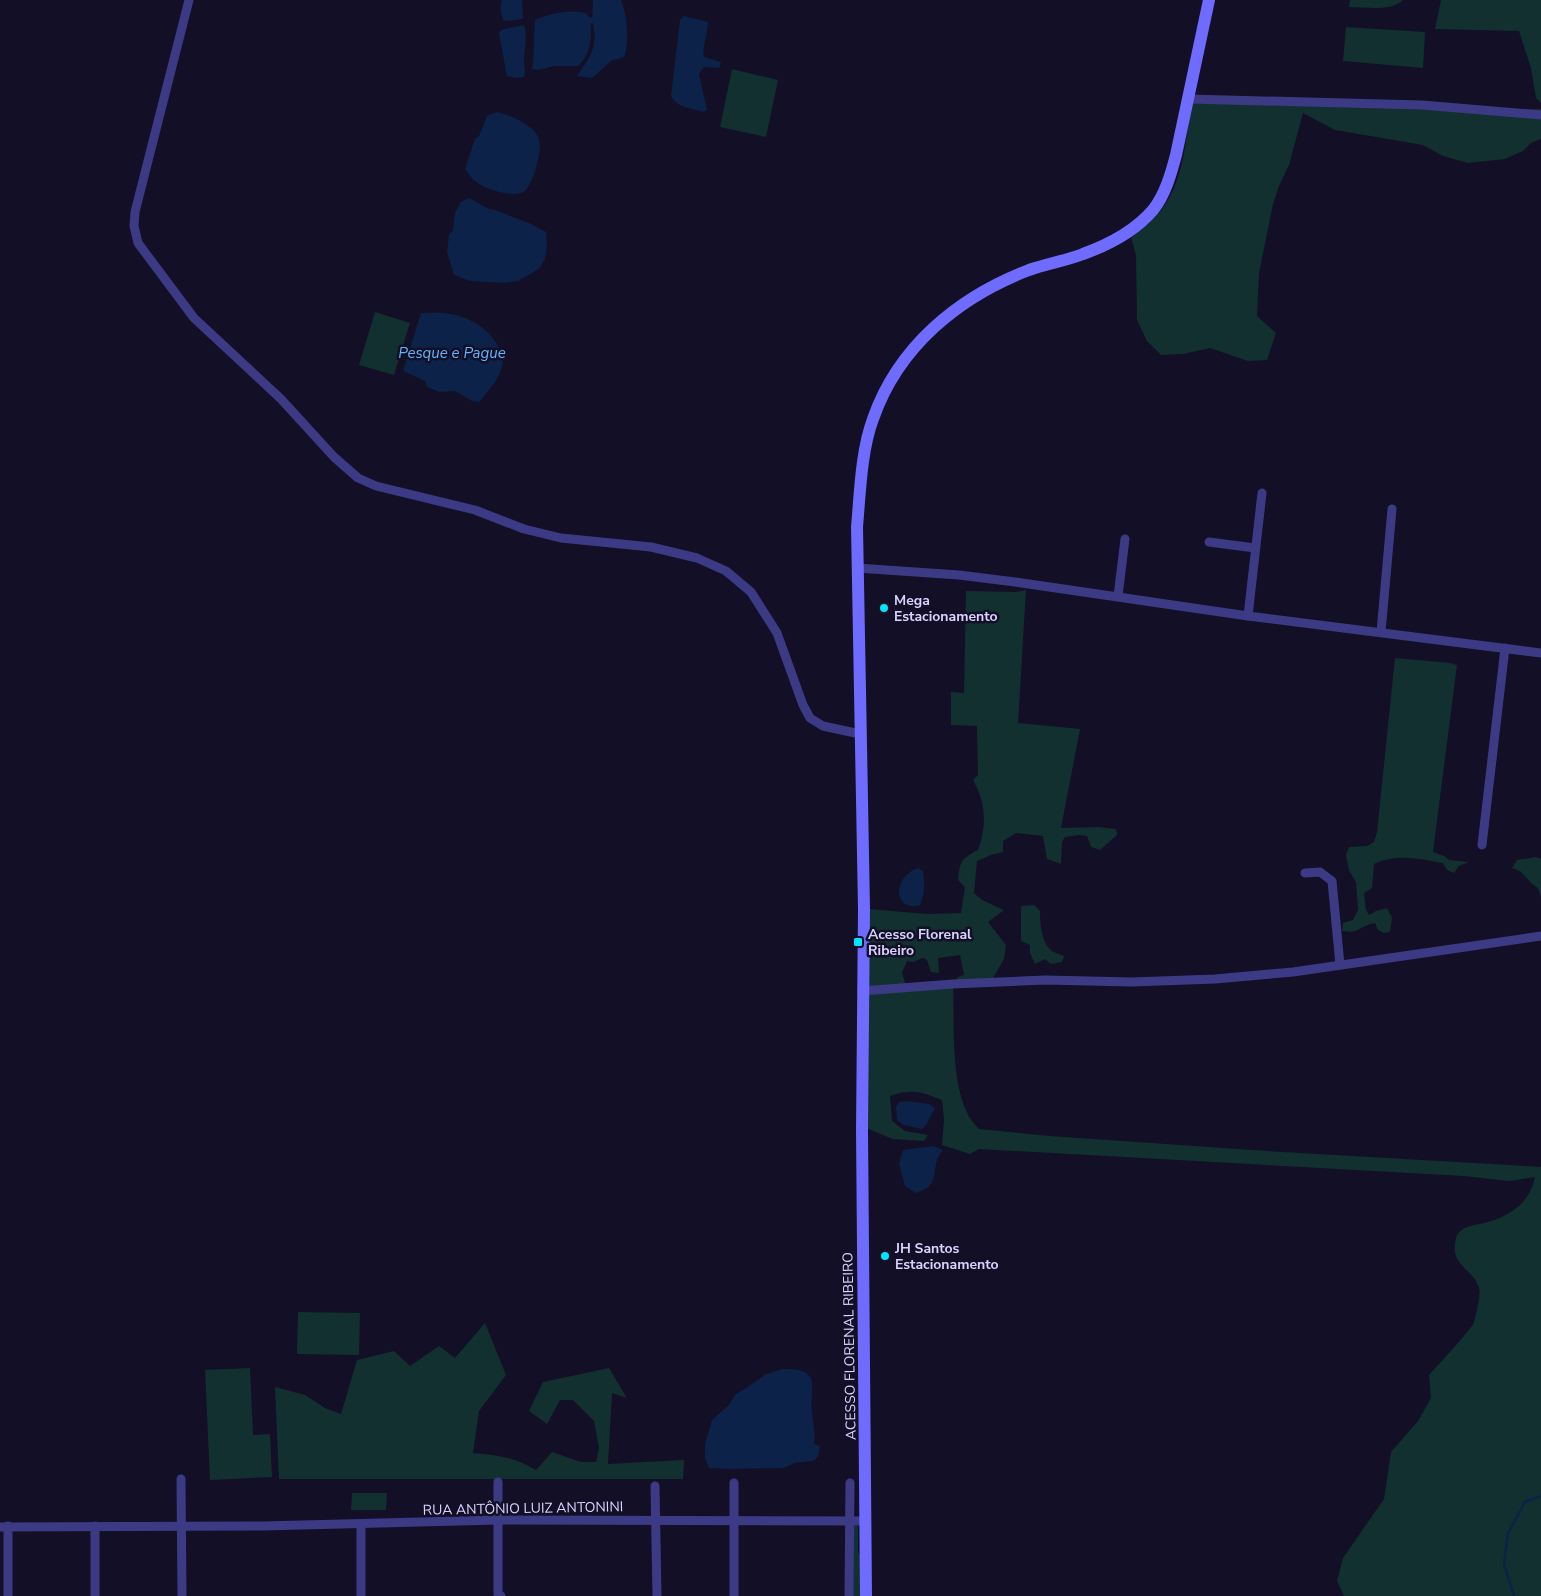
<svg xmlns="http://www.w3.org/2000/svg" width="1541" height="1596" viewBox="0 0 1541 1596" font-family="'Nunito Sans',sans-serif">
<style>
.green{fill:#12302f}
.water{fill:#0c2248}
.lines{fill:none;stroke-linecap:round;stroke-linejoin:round}
.stream{stroke:#0c2248;stroke-width:2.5}
.street{stroke:#3d3a85;stroke-width:9}
.secondary{stroke:#6f6bff;stroke-width:12}
.poi-dot{fill:#00e5ff;stroke:#130f26;stroke-width:2}
.labels{text-anchor:middle;stroke-width:5;stroke-linejoin:round;paint-order:stroke}
.poi-label{font-size:14px;font-weight:bold;fill:#d9d4ff;stroke:#130f26;text-anchor:start}
.street-label{font-size:14px;fill:#d9d4ff;stroke:#130f26}
.water-label{font-size:15px;font-style:italic;fill:#62b6ff;stroke:#130f26}
</style>
<rect width="100%" height="100%" fill="#130f26"/>
<g class="green">
<path d="M1350,0H1403C1390,12 1366,7 1349,7Z"/>
<polygon points="1441,0 1541,0 1541,103 1536,98 1531,68 1519,31 1435,29"/>
<polygon points="1346,27 1425,32 1423,68 1343,61"/>
<polygon points="732,69 778,80 766,137 720,127"/>
<path d="M1192,98L1420,109H1541V139L1531,143L1523,151L1505,159L1468,163L1443,156L1423,145L1335,130L1303,113L1289,165L1279,186L1273,204L1259,273L1257,316L1276,333L1267,360L1248,361L1210,348L1183,354L1161,355L1147,341L1137,320L1136,255L1131,238C1140,230 1150,223 1157,215C1185,185 1186,136 1192,98Z"/>
<polygon points="375,312 410,323 394,375 359,365"/>
<path d="M1026,590L1018,723L1080,729L1061,828L1098,827L1116,829L1117,835L1100,850L1091,847L1087,836L1079,835L1065,837L1062,842L1061,864L1047,859L1043,836L1016,833L1003,841V852L991,855L977,861L974,893L982,900L1004,910L988,922L1006,945L1004,959L993,978L955,981L958,977L964,975L960,955L938,958L939,973L931,972L927,960L923,958L913,962L907,961L902,973L906,986L953,984C955,1023 948,1101 979,1129L1050,1136L1267,1151L1541,1167V1596H1344L1337,1581L1343,1558L1384,1499L1391,1452L1418,1421L1431,1398L1429,1375C1437,1366 1472,1329 1474,1322C1476,1315 1481,1295 1479,1288C1474,1270 1451,1265 1455,1243C1456,1240 1456,1237 1457,1235C1462,1226 1475,1225 1484,1223C1509,1217 1530,1203 1535,1177L1509,1181L1464,1176L979,1149L970,1154L942,1145L944,1120L942,1100C922,1092 911,1088 890,1096L892,1121L905,1131L928,1135L924,1141L893,1139L866,1128L869,909L928,914L961,913L965,887L958,880C960,861 961,859 978,850C987,825 986,803 973,780L978,775L977,726L951,725V692L964,693L966,591L1016,592Z"/>
<path d="M1395,658L1450,663L1457,665L1433,852L1444,856L1449,860L1469,862L1459,866L1454,873L1447,870L1443,863C1419,859 1397,853 1374,864L1372,888L1364,893L1366,910L1369,915L1376,911L1387,908L1392,918L1390,932L1384,933L1378,930L1375,923C1359,926 1360,934 1342,931L1343,923L1353,920L1358,910L1356,882L1349,870L1346,855L1349,847L1367,846L1374,842L1377,832Z"/>
<polygon points="1536,857 1541,859 1541,897 1538,888 1531,883 1520,871 1512,868 1517,860"/>
<path d="M1034,905L1040,911C1040,922 1041,943 1052,951C1055,953 1060,954 1064,956L1062,962L1051,964L1045,959L1035,964L1030,953V945L1021,941V906Z"/>
<polygon points="298,1312 360,1313 359,1355 297,1354"/>
<path d="M485,1323L506,1375L479,1411L473,1453C497,1455 515,1457 536,1470L552,1452L581,1462H596L599,1448L594,1421L573,1400H560L547,1424L529,1411L543,1382L609,1368L627,1398L612,1393L608,1464L684,1460L683,1479H279L275,1387L305,1395L325,1408L341,1414L357,1360L394,1351L410,1366L439,1346L455,1358Z"/>
<polygon points="250,1368 253,1435 270,1434 272,1477 210,1480 205,1370"/>
<polygon points="352,1493 387,1493 386,1510 351,1510"/>
<polygon points="858,1525 858,1551 861,1558 860,1596 853,1596 854,1526"/>
</g>
<g class="water">
<polygon points="502,0 522,0 523,19 506,21 503,20 500,8"/>
<path d="M593,0H621C627,13 630,44 624,57L611,61L592,78L577,76C590,57 598,48 593,23H591C591,40 591,54 578,66H554L538,70L532,69C535,52 533,36 535,20C551,13 569,9 586,13L589,17L592,18Z"/>
<path d="M684,16L708,22C708,34 702,46 704,57L721,62L719,68L704,67L699,74L707,110L703,112C692,108 676,108 671,96L680,20Z"/>
<path d="M524,25C528,36 524,49 524,61C524,67 526,71 524,77L515,78L507,76L499,34L501,30Z"/>
<path d="M497,112C509,115 533,124 538,137C542,146 539,155 537,164C536,170 529,188 525,191C514,199 484,189 475,181C471,178 468,173 465,169L475,139L479,136L487,116Z"/>
<polygon points="469,198 489,209 495,210 531,224 546,232 547,246 545,259 539,269 518,281 503,283 470,281 454,275 447,252 449,235 453,230 455,213 461,202"/>
<path d="M421,313C451,310 481,318 497,344C501,350 503,355 503,362C501,378 488,391 479,402L472,401L455,391L439,392L427,387L425,381L403,371Z"/>
<path d="M918,868L923,871C925,883 925,893 920,905C894,913 891,877 918,868Z"/>
<polygon points="907,1101 929,1104 935,1108 926,1125 922,1129 904,1125 897,1120 896,1107 899,1102"/>
<path d="M933,1146L943,1150C928,1166 944,1185 916,1193L905,1186L899,1164L903,1150Z"/>
<path d="M782,1369C824,1368 809,1387 812,1413C813,1424 816,1433 814,1444L820,1446L818,1457L813,1461L795,1463L784,1468L730,1469L709,1468L705,1458V1445L712,1420L729,1405L735,1395L761,1378L764,1375Z"/>
</g>
<g class="lines">
<polyline class="stream" points="1514,1596 1504,1564 1508,1533 1525,1502 1541,1496"/>
<g class="street">
<polyline points="189,0 135,212 134,226 138,243 194,318 281,399 334,457 358,478 376,486 475,510 524,529 561,538 651,547 697,558 726,571 751,592 777,633 803,705 810,718 823,726 860,734"/>
<polyline points="1189,99 1422,105 1541,115"/>
<polyline points="1209,542 1255,548"/>
<polyline points="857,568 959,575 1015,582 1248,616 1541,653"/>
<polyline points="1118,596 1125,539"/>
<polyline points="1248,616 1262,493"/>
<polyline points="1381,632 1392,509"/>
<polyline points="1482,845 1505,648"/>
<polyline points="1305,873 1320,872 1332,881 1340,965"/>
<polyline points="862,991 953,984 1045,980 1132,982 1215,979 1293,972 1541,936"/>
<polyline points="181,1479 182,1596"/>
<polyline points="498,1482 498,1594 501,1596"/>
<polyline points="734,1483 734,1596"/>
<polyline points="655,1486 657,1596"/>
<polyline points="8,1526 8,1596"/>
<polyline points="95,1526 95,1596"/>
<polyline points="0,1527 263,1526 498,1520 866,1521"/>
<polyline points="361,1596 361,1524"/>
<polyline points="849,1596 850,1483"/>
</g>
<path class="secondary" d="M866,1596L862,1130L864,909L857,527C860,494 861,451 873,419C898,347 958,297 1029,270C1046,264 1065,261 1083,254C1108,245 1135,231 1153,210C1165,195 1171,174 1176,155L1209,0"/>
</g>
<g class="poi-dot">
<circle cx="884" cy="608" r="5"/>
<rect x="853" y="937" width="10" height="10" rx="2.5"/>
<circle cx="885" cy="1256" r="5"/>
</g>
<g class="labels">
<g class="poi-label">
<text x="894" y="605">Mega<tspan x="894" dy="16">Estacionamento</tspan></text>
<text x="868" y="939">Acesso Florenal<tspan x="868" dy="16">Ribeiro</tspan></text>
<text x="895" y="1253">JH Santos<tspan x="895" dy="16">Estacionamento</tspan></text>
</g>
<g class="street-label">
<text transform="translate(849 1346) rotate(-91)" y="5">ACESSO FLORENAL RIBEIRO</text>
<text transform="translate(523 1508) rotate(-1)" y="5">RUA ANTÔNIO LUIZ ANTONINI</text>
</g>
<g class="water-label">
<text x="452" y="358">Pesque e Pague</text>
</g>
</g>
</svg>
